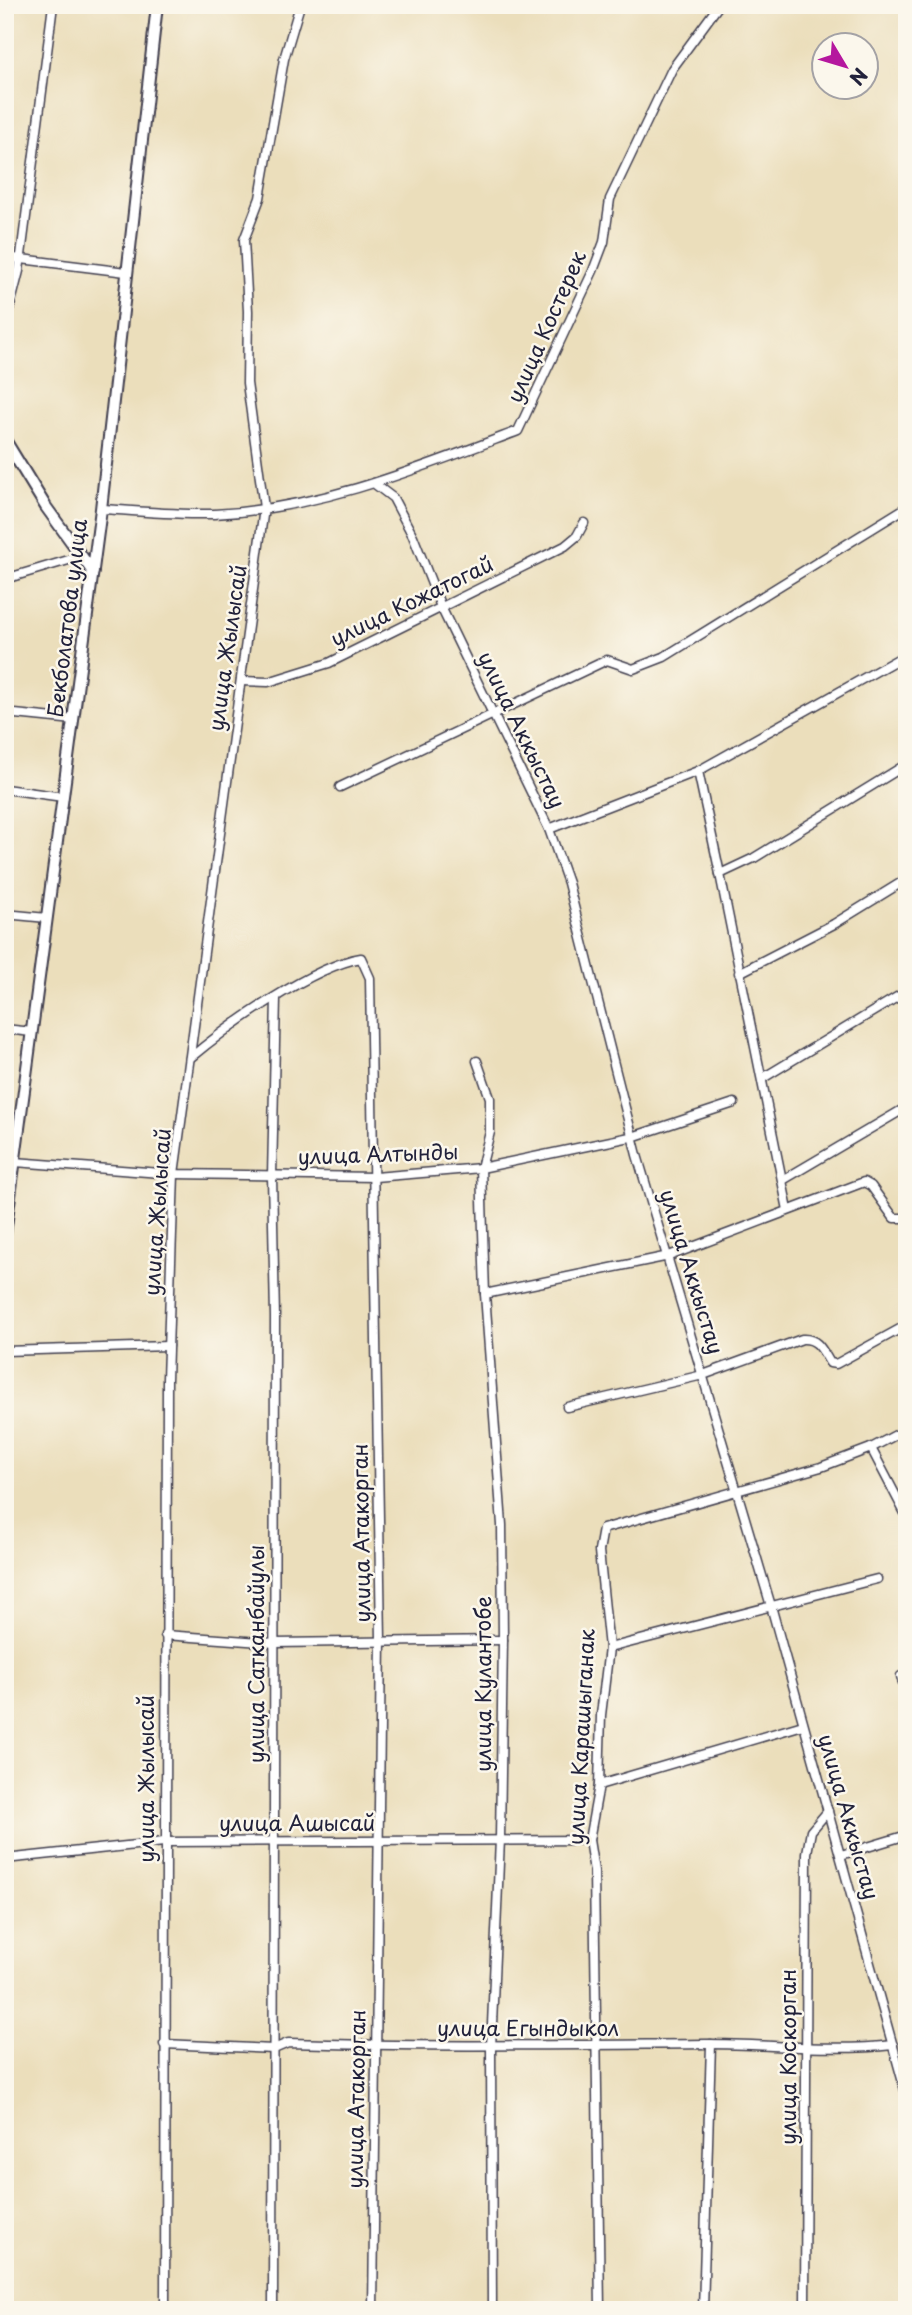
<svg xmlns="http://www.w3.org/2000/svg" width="912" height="2315" viewBox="0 0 912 2315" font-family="'Playpen Sans',sans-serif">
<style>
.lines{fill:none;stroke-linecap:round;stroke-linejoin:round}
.minor-casing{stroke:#403e4e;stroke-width:11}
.tertiary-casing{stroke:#403e4e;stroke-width:14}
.minor{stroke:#fff;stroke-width:8}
.tertiary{stroke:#fff;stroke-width:10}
.labels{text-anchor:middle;stroke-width:5;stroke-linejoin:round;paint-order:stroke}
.street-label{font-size:21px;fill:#22223b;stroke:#fbf7ec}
</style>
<rect width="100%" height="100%" fill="#fbf7ec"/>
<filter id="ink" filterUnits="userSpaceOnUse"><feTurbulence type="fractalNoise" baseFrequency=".0143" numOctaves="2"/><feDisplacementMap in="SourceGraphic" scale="14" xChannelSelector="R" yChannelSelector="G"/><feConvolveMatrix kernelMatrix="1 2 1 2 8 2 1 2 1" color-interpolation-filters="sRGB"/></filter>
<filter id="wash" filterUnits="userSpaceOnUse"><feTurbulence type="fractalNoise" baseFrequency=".00686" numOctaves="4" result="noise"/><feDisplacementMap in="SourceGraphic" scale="28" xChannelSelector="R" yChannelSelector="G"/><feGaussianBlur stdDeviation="1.57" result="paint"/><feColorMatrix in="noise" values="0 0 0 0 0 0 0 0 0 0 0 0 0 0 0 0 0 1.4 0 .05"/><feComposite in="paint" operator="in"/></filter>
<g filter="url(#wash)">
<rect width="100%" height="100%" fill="#ebdebb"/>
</g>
<g filter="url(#ink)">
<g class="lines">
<defs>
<g id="minor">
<polyline points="5,257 126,272"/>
<polyline points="5,326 19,271 53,5"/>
<polyline points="376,485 393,498 413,536 441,607 549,829 568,883 637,1155 771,1606 907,2097"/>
<path d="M101,509C138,511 177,515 214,514C320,509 420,468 518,431L593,271L604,242L610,199L672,69L719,5"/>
<polyline points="5,579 82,556"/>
<polyline points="241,681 268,682 329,663 565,546 577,536 584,523"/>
<polyline points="5,713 74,720"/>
<polyline points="340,787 607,660 633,669 664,657 907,507"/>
<polyline points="5,789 63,797"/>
<polyline points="549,829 698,771"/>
<polyline points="720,874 698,771 907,654"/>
<polyline points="5,914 47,918"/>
<polyline points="739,973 834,924 907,879"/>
<polyline points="5,1029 32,1032"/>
<path d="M190,1058C228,1026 313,966 361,958L370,978L381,1640L373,2310"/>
<polyline points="477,1061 490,1098 490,1132 481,1168 485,1294 502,1525 503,1640 500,1839 491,2048 492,2310"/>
<polyline points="763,1078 907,991"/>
<polyline points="5,1142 17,1142"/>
<polyline points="15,1162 174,1174 375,1177 481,1168 635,1136 734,1103"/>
<polyline points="783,1180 907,1107"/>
<polyline points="788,1210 720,874 754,858 907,764"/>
<polyline points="485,1294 669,1256 864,1182 871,1186 894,1218 907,1218"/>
<polyline points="5,1351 168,1346"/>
<path d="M567,1407L703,1375L802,1339C818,1338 822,1350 830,1363L836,1364L907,1325"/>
<polyline points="871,1448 907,1517"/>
<polyline points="165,1635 275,1643 503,1640"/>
<polyline points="609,1648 877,1579"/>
<polyline points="901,1676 907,1698"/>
<polyline points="599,1785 803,1725"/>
<polyline points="841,1855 907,1835"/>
<polyline points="5,1859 164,1842 589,1840"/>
<path d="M164,2044L274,2049L288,2043C428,2047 567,2045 707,2044C770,2044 831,2052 893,2045"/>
<polyline points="165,2310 167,1379 174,1174 264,508 247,383 248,311 244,240 260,198 284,59 300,5"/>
<polyline points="273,2310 275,1317 272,1176 276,998"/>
<polyline points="600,2310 594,1871 589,1840 599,1785 601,1715 609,1648 599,1551 603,1529 821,1467 871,1448 907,1429"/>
<polyline points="703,2310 711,2044"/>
<polyline points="805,2310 807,1853 811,1831 828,1811"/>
</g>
<g id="tertiary">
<polyline points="5,440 46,507 93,572"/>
<polyline points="5,1234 101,509 157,5"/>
</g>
</defs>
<use href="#minor" class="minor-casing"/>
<use href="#tertiary" class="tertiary-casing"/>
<use href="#minor" class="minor"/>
<use href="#tertiary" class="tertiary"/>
</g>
</g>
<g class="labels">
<g class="street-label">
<text transform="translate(547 327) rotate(-66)" y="7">улица Костерек</text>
<text transform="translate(412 602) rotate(-26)" y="7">улица Кожатогай</text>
<text transform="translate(68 618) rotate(-83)" y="7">Бекболатова улица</text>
<text transform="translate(228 648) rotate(-82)" y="7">улица Жылысай</text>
<text transform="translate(521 730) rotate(64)" y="7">улица Аккыстау</text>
<text transform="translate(378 1155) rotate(-2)" y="7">улица Алтынды</text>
<text transform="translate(158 1212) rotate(-86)" y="7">улица Жылысай</text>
<text transform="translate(691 1272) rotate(73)" y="7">улица Аккыстау</text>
<text transform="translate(362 1533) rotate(-91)" y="7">улица Атакорган</text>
<text transform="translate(257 1654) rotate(-90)" y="7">улица Сатканбайулы</text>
<text transform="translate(484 1684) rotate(-90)" y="7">улица Кулантобе</text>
<text transform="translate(582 1737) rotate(-87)" y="7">улица Карашыганак</text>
<text transform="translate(147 1779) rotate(-90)" y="7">улица Жылысай</text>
<text transform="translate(848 1817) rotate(74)" y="7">улица Аккыстау</text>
<text x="297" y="1831">улица Ашысай</text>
<text x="528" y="2036">улица Егындыкол</text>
<text transform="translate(789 2057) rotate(-90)" y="7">улица Коскорган</text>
<text transform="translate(357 2099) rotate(-89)" y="7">улица Атакорган</text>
</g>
</g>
<rect width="912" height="2315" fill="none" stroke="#fbf7ec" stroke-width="28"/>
<g transform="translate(845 66) rotate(128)"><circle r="33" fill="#fbf7ec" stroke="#a4a2a5" stroke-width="2"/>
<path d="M0-5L12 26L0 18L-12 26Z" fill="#b5179e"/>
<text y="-10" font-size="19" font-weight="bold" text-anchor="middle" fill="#22223b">N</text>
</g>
</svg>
